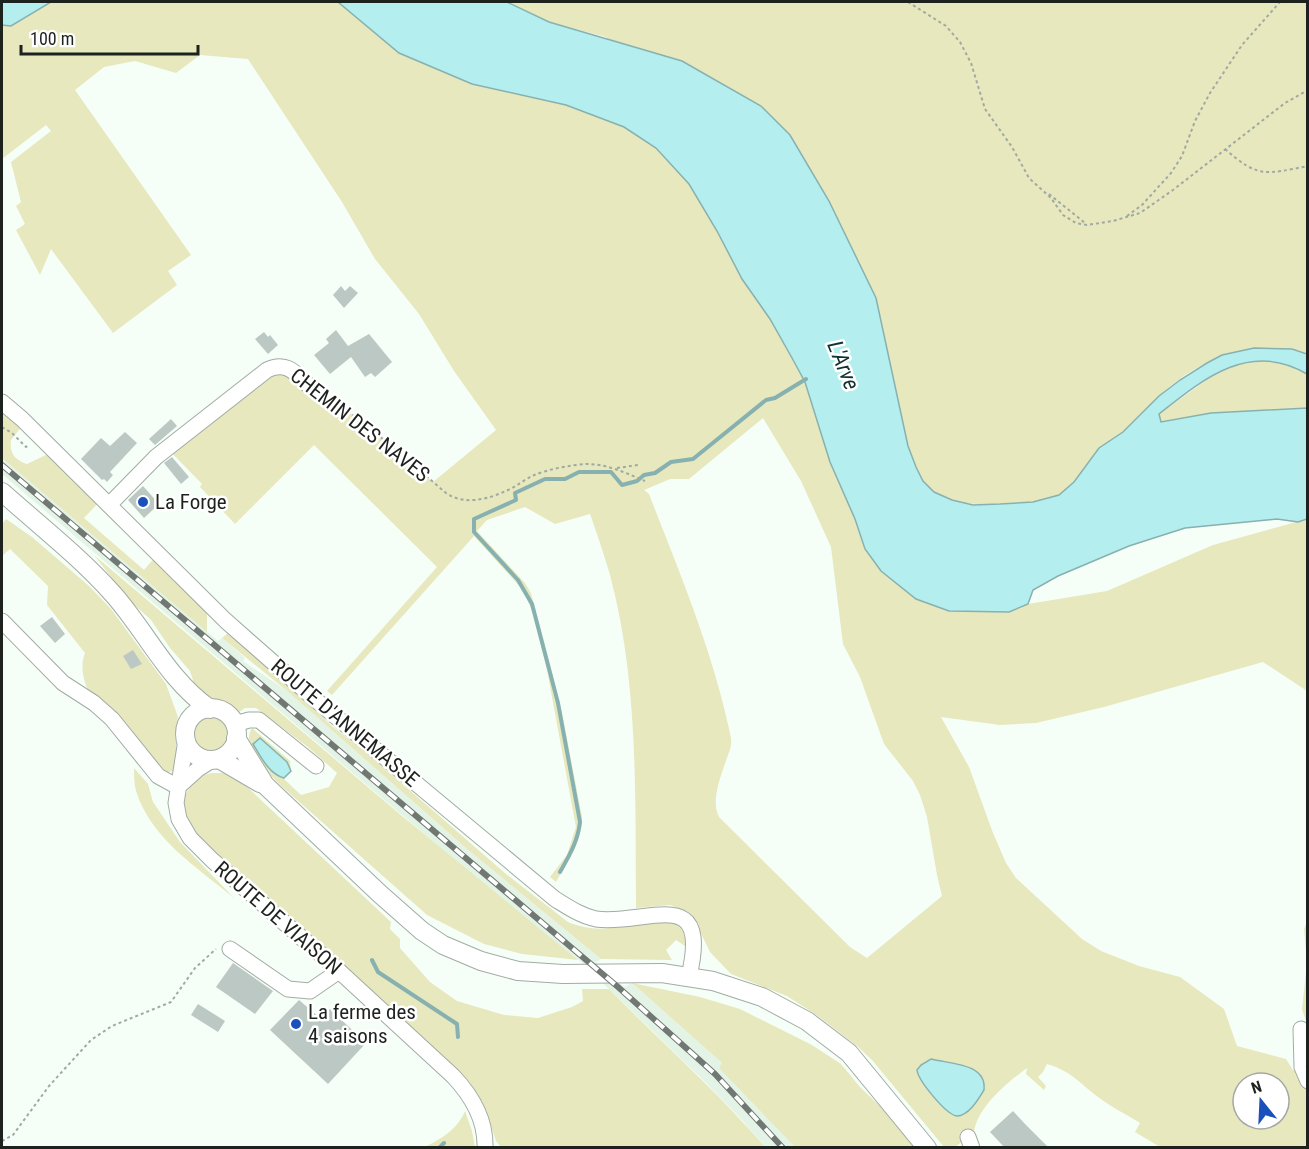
<svg xmlns="http://www.w3.org/2000/svg" width="1309" height="1149" viewBox="0 0 1309 1149" font-family="'Roboto Condensed',sans-serif">
<style>
.built{fill:#e3f4e7}
.green{fill:#e7e8bd;fill-rule:evenodd}
.water{fill:#b4eeee;stroke:#87b1b0;stroke-width:1.5}
.lines{fill:none;stroke-linecap:round;stroke-linejoin:round}
.stream{stroke:#87b1b0;stroke-width:4}
.building{fill:#bcc8c4}
.minor-casing{stroke:#a2aba4;stroke-width:17}
.major-casing{stroke:#a2aba4;stroke-width:20}
.path{stroke:#a1a9a3;stroke-width:2;stroke-dasharray:3 3;stroke-linecap:butt}
.minor{stroke:#fff;stroke-width:15}
.major{stroke:#fff;stroke-width:18}
.rail-casing{stroke:#717873;stroke-width:6}
.rail{stroke:#fff;stroke-width:4;stroke-dasharray:11;stroke-linecap:butt}
.poi-dot{fill:#1a50bc;stroke:#fff;stroke-width:2}
.labels{text-anchor:middle;stroke-width:5;stroke-linejoin:round;paint-order:stroke}
.street-label{font-size:21px;fill:#1e221f;stroke:#fff}
.poi-label{font-size:21px;fill:#1e221f;stroke:#fff;text-anchor:start}
.water-label{font-size:22px;font-style:italic;fill:#133031;stroke:#fff}
</style>
<rect width="100%" height="100%" fill="#f5fff7"/>
<polygon class="built" points="2,458 218,641 222,638 245,658 243,661 286,690 467,849 601,959 596,962 624,987 632,983 722,1063 795,1147 765,1147 742,1120 704,1081 579,960 566,955 2,474"/>
<g class="green">
<path d="M51,2H338L399,53L472,84L566,105L624,127L656,148L689,184L717,231L742,278L770,319L805,382L830,462L855,519L865,549L916,599L1009,612L1028,604L1107,591L1213,545L1307,519V691L1263,662L1104,707L1036,723L1000,725L941,717L969,767L993,833L1006,863L1016,878L1082,939L1101,951L1139,966L1180,977L1224,1009L1237,1046L1286,1059L1293,1070L1307,1065V1147H1160L1135,1132L1140,1123C1126,1114 1111,1107 1098,1097C1078,1082 1073,1072 1047,1064L1043,1072L1038,1077L1046,1086L1044,1090L1026,1074L1027,1068C1008,1082 976,1108 974,1133L955,1147H944L872,1060L857,1046L818,1016L787,996L731,974L710,952L695,921L689,912L670,905L636,908C635,797 639,683 610,575C604,554 597,534 590,514L555,524L525,507L487,520L477,531L525,583L531,593L562,713L582,817C582,842 568,861 556,882L550,877L567,855L576,827L547,670L533,613L523,590L474,536L332,695L327,691L437,567L314,445L235,524L200,487L202,484L167,448L272,367L310,387L356,417L433,482L496,430L454,371L419,314L375,259L342,202L248,59L200,55L176,73L135,61L104,67L75,90L191,255L168,271L177,285L113,333L51,249L40,275L16,230L25,224L16,206L21,202L11,162L51,131L46,125L2,159V25L11,26ZM763,418L801,481L831,547L843,644L860,677L884,744L913,781L920,795L927,817L937,875L942,896L867,958L850,947L719,817C710,800 722,773 728,755C730,750 732,744 731,738C714,654 680,574 649,494L644,490L670,479H689ZM1243,1083H1279V1119H1243Z"/>
<path d="M507,2H1307V354C1251,337 1200,358 1158,397C1146,408 1136,422 1123,432C1115,439 1104,443 1097,451C1085,465 1076,487 1059,495C1046,502 1028,502 1014,503C983,505 948,508 925,483C916,474 913,458 908,446L606,37L549,22Z"/>
<polygon points="1254,360 1290,365 1307,374 1307,408 1211,413 1161,422 1159,414 1222,369"/>
<path d="M2,402L25,422L11,440C9,453 15,460 27,464L48,454L62,469L102,499L84,518L144,570L158,554L207,610V632L2,458Z"/>
<path d="M6,519L32,537L89,586L111,609L166,684L178,717L175,735L177,754L173,771L168,772L163,769L160,770L89,692C83,681 80,665 85,653L47,605L48,586L10,549L2,556V524Z"/>
<path d="M94,555L402,816L578,960L522,954L484,944L427,915L279,784C267,771 240,747 252,728L290,761L291,771L284,779L301,795L329,787L337,773L308,747L256,708H245L238,713L224,702L211,699L195,686L190,671L170,648L151,620L128,599Z"/>
<path d="M229,632L332,726L367,753L506,874L568,922C580,927 595,930 609,928C629,927 675,907 686,934C688,938 687,944 688,948L676,940L666,950L672,960L601,959L467,849L286,690L222,638Z"/>
<circle cx="211" cy="734" r="18"/>
<path d="M134,768L148,784L153,802L180,842L234,898C197,867 151,839 136,791C134,784 134,775 134,768Z"/>
<path d="M212,773H223L244,784L391,922L390,929L400,939V948L430,982L457,1001L504,1015L538,1018L572,1007L583,1001L582,989H609C661,1042 717,1091 765,1147H501L496,1141L489,1120L192,834L181,804C188,789 194,777 212,773Z"/>
<polygon points="1307,922 1307,1024 1302,1009 1307,963 1304,929"/>
<polygon points="632,983 700,997 740,1009 812,1045 841,1064 860,1087 887,1113 916,1147 795,1147 719,1068 722,1063"/>
<path d="M465,1111L472,1131L475,1147H425C442,1138 457,1130 465,1111Z"/>
</g>
<g class="water">
<polygon points="2,2 51,2 11,26 2,25"/>
<path d="M338,2H507L549,22L682,61L761,106L790,135L829,201L876,298L908,446L916,467L923,481L934,492L952,500L973,505L1000,504L1033,502L1059,495L1074,482L1099,448L1123,432L1159,396L1180,380L1207,363L1222,355L1254,348L1292,349L1307,354V374C1250,340 1203,379 1159,414L1161,422L1211,413L1307,408V519L1298,522L1277,519L1185,528L1129,546L1058,576L1033,590L1028,604L1009,612L949,611L916,599L881,571L865,549L855,519L830,462L805,382L792,358L770,319L742,279L717,231L689,184L656,148L624,127L566,105L472,84L399,53Z"/>
<path d="M260,738L287,762L291,771L284,778C269,774 261,757 253,744Z"/>
<path d="M931,1059C950,1064 987,1063 984,1090C979,1098 969,1116 957,1116C946,1115 918,1080 917,1070L921,1065Z"/>
</g>
<g class="lines">
<g class="stream">
<path d="M560,872C569,856 578,841 580,822L558,703L532,604L518,580L474,532V519L516,500L515,493L545,479H565L579,472H611L622,485L637,481L644,475L655,473L671,462L693,459L766,400L775,398L806,379"/>
<polyline points="372,960 378,972 457,1024 458,1037"/>
<polyline points="439,1148 444,1143"/>
</g>
</g>
<g class="building">
<polygon points="341,286 345,291 350,286 358,293 344,308 333,295"/>
<polygon points="336,330 348,346 369,334 392,362 375,377 371,373 365,377 351,357 330,374 314,355 329,343 326,339"/>
<polygon points="264,332 268,337 270,335 278,345 268,354 255,339"/>
<polygon points="171,419 177,426 155,445 149,439"/>
<polygon points="125,432 137,443 110,472 113,475 107,482 104,479 102,480 81,459 101,438 110,446"/>
<polygon points="172,457 189,477 181,484 164,463"/>
<polygon points="143,486 159,504 144,518 128,500"/>
<polygon points="52,617 65,634 55,643 40,626"/>
<polygon points="133,650 142,664 131,669 123,656"/>
<polygon points="233,963 273,991 255,1014 216,987"/>
<polygon points="299,1000 321,1019 330,1009 366,1043 328,1084 270,1030"/>
<polygon points="198,1004 225,1021 218,1032 191,1015"/>
<polygon points="1013,1111 1025,1124 1049,1148 1005,1148 990,1132"/>
</g>
<g class="lines">
<defs>
<g id="minor">
<path d="M2,402L22,419L226,621L317,701L555,899C568,907 581,916 596,919C647,926 711,882 689,976"/>
<path d="M109,505L156,457L267,370C286,361 295,372 308,385"/>
<polyline points="2,621 63,683 94,703 112,719 158,776 178,787"/>
<polyline points="235,724 249,720 259,720 316,766"/>
<path d="M186,740L176,803L179,819L190,838L212,860L326,959L453,1076C472,1096 486,1119 485,1148"/>
<polyline points="178,787 198,769 212,760"/>
<polyline points="230,949 288,989 310,991 339,971"/>
<polyline points="1301,1029 1302,1067 1308,1081"/>
<polyline points="968,1137 972,1148"/>
</g>
<g id="major">
<path d="M2,492C39,525 79,556 113,594C146,631 168,680 210,709"/>
<circle cx="211" cy="734" r="26"/>
<polyline points="236,738 265,785 380,894 422,931 443,945 481,961 518,971 563,974 662,973 713,981 762,997 807,1021 849,1053 927,1148"/>
<polyline points="219,759 260,783"/>
</g>
</defs>
<use href="#minor" class="minor-casing"/>
<use href="#major" class="major-casing"/>
<g class="path">
<polyline points="908,2 946,26 960,42 971,63 985,109 1012,147 1029,178 1051,198 1063,215 1076,223 1087,225 1113,221 1140,213 1173,190 1285,103 1308,90"/>
<path d="M1225,149C1259,179 1266,174 1308,166"/>
<polyline points="1049,194 1085,223"/>
<polyline points="1127,216 1142,205 1171,173 1182,156 1195,121 1210,93 1242,45 1280,2"/>
<path d="M317,392L362,421L446,493C465,506 489,499 508,490C517,486 524,480 532,476C548,469 570,465 587,464C607,464 626,473 645,481"/>
<polyline points="2,427 12,433 26,447 29,445"/>
<polyline points="617,468 638,465"/>
<polyline points="2,1141 13,1135 49,1086 91,1040 112,1026 171,1002 195,968 216,949"/>
</g>
<use href="#minor" class="minor"/>
<use href="#major" class="major"/>
<defs>
<polyline id="rail" points="2,465 618,987 715,1074 783,1148"/>
</defs>
<use href="#rail" class="rail-casing"/>
<use href="#rail" class="rail"/>
</g>
<g class="poi-dot">
<circle cx="143" cy="502" r="6"/>
<circle cx="296" cy="1024" r="6"/>
</g>
<g class="labels">
<g class="street-label">
<text transform="translate(360 425) rotate(38)" y="7">CHEMIN DES NAVES</text>
<text transform="translate(345 723) rotate(40)" y="7">ROUTE D'ANNEMASSE</text>
<text transform="translate(278 918) rotate(41)" y="7">ROUTE DE VIAISON</text>
</g>
<g class="poi-label">
<text x="155" y="509">La Forge</text>
<text x="308" y="1019">La ferme des<tspan x="308" dy="24">4 saisons</tspan></text>
</g>
<g class="water-label">
<text transform="translate(844 365) rotate(68)" y="8">L'Arve</text>
</g>
</g>
<rect width="1309" height="1149" fill="none" stroke="#1e221f" stroke-width="6"/>
<g transform="translate(1261 1101) rotate(342)"><circle r="28" fill="#ffffff" stroke="#a5a7a5" stroke-width="1.5"/>
<path d="M0-4.5L10 22L0 15L-10 22Z" fill="#1a50bc"/>
<text y="-9" font-size="16" font-weight="bold" text-anchor="middle" fill="#1e221f">N</text>
</g>
<path d="M21 45v9h177v-9" fill="none" stroke="#1e221f" stroke-width="3"/>
<text x="30" y="45" font-size="18" fill="#1e221f" stroke="#ffffff" stroke-width="4.5" paint-order="stroke">100 m</text>
</svg>
